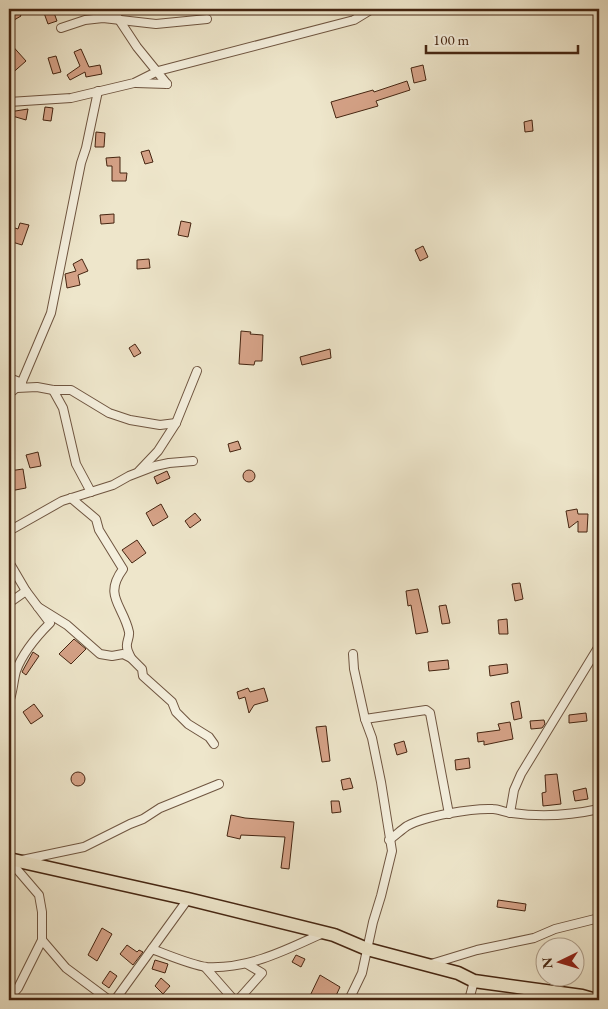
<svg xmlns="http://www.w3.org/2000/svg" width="608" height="1009" viewBox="0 0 608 1009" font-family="'EB Garamond',serif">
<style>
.building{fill:#d5a287;stroke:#452511}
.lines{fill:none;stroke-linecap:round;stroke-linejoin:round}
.minor-casing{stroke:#6f5540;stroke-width:10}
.primary-casing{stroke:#452511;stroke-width:15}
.minor{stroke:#f4efdd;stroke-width:8}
.primary{stroke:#eee6cb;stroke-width:12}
</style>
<rect width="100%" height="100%" fill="#eee6cb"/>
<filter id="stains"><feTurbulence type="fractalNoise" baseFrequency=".004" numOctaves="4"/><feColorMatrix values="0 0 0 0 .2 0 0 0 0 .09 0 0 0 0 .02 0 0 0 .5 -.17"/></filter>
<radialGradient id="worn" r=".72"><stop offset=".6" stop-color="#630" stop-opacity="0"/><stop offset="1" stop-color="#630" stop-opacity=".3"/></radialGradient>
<g class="building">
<polygon points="12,9 28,9 20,14 21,16 9,23 9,11"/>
<polygon points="53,10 57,21 48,24 44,13"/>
<polygon points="9,42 26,61 9,76"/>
<polygon points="81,49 89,67 100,65 102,74 86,77 85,72 70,80 67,75 80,66 74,52"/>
<polygon points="56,56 61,72 53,74 48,58"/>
<polygon points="423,65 426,80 414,83 411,68"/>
<polygon points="407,81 410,90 376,101 378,106 336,118 331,102 373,90 374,92"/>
<polygon points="45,107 53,108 51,121 43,120"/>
<polygon points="28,109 26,120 9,115 9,112"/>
<polygon points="532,120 533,131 525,132 524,122"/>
<polygon points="96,132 105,133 104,147 95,147"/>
<polygon points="149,150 153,162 145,164 141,152"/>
<polygon points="120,157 120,173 127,173 126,181 112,181 112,166 107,166 106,158"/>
<polygon points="114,214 114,223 101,224 100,215"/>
<polygon points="181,221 191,223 188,237 178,235"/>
<polygon points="20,223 29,225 22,245 9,241 9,226 18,229"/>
<polygon points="423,246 428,257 420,261 415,250"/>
<polygon points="82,259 88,271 78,275 80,285 67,288 65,274 76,271 73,264"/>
<polygon points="149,259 150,268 137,269 137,260"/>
<polygon points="241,331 251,332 250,334 263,335 262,361 255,361 254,365 239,364"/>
<polygon points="135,344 141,353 134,357 129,348"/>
<polygon points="330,349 331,358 302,365 300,357"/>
<polygon points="238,441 241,449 230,452 228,444"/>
<polygon points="38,452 41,466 30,468 26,455"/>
<polygon points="23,469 26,488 10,491 9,471"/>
<circle cx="249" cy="476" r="6"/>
<polygon points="167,471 170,478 157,484 154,477"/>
<polygon points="161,504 168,517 153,526 146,513"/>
<polygon points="577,509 578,514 588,514 587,532 578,532 578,521 569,528 566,511"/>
<polygon points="195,513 201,520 190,528 185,521"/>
<polygon points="137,540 146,553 132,563 122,550"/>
<polygon points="520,583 523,599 515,601 512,584"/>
<polygon points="418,589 428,632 416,634 411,605 408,606 406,591"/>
<polygon points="446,605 450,623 442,624 439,606"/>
<polygon points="507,619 508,634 499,634 498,620"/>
<polygon points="74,639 86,649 71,664 59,654"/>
<polygon points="33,652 39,656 26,675 22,672"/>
<polygon points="448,660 449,669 429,671 428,662"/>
<polygon points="507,664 508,673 490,676 489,666"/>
<polygon points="248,688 250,692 264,688 268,701 254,705 249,713 245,697 239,699 237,692"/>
<polygon points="519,701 522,718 514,720 511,703"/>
<polygon points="34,704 43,716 31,724 23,712"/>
<polygon points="586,713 587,721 569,723 569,715"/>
<polygon points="544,720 545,724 542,728 531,729 530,721"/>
<polygon points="510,722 513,739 484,745 484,741 478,742 477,733 500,730 498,724"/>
<polygon points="326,726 330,761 322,762 316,727"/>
<polygon points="404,741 407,752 397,755 394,744"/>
<polygon points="469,758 470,768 456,770 455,760"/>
<circle cx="78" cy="779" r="7"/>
<polygon points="557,774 561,804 543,806 542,793 546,792 545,775"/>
<polygon points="350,778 353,788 343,790 341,780"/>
<polygon points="586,788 588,799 575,801 573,791"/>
<polygon points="331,801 339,801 341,812 332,813"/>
<polygon points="231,815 245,818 294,822 289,869 281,868 285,837 241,835 240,839 227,836"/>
<polygon points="498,900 526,904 525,911 497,907"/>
<polygon points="102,928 112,934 97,961 88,955"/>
<polygon points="127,945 137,952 139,950 143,952 133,965 120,954"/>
<polygon points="296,955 305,959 301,967 292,962"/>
<polygon points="155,960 168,964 165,973 152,969"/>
<polygon points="110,971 117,976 109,988 102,983"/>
<polygon points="320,975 340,987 334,1000 308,1000"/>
<polygon points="161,978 170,986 163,994 155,986"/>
</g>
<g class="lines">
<defs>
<g id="minor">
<polyline points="112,9 137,47 167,84"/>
<polyline points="61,28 85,20 103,18 156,24 207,19"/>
<polyline points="136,83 167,84"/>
<polyline points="9,102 71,98 134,83 158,71 354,20 372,9"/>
<polyline points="9,378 22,383"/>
<polyline points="17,388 37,387 53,390 71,390 109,413 130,420 160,425 176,423"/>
<polyline points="53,390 63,408 76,464 91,492"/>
<polyline points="9,394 21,384 51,313 81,163 86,148 98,91"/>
<polyline points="139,471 158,451 176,423 197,371"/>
<path d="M71,498L96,519L99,530L123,569C103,596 123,605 129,632C130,637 126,642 127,647C127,651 130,655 131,658"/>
<polyline points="9,531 62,501 113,485 129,476 155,466 169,463 193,461"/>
<path d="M9,562L26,591L50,623C36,637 23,652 16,671C13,682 13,692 9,702"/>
<polyline points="9,603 26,591"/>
<polyline points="38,607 67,625 100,654 112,656 123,654 131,658 142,669 143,676 172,702 176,712 188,724 209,737 214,744"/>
<polyline points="365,719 426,710 430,713 449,814"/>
<polyline points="510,813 514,790 521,774 599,646"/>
<path d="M389,840C395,836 401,830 407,826C425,816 472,808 493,809C499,809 506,813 512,813C540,817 572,815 599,809"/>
<polyline points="9,860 39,895 42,912 42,940 66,968 109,1000"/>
<polyline points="22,860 84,847 130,824 143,819 160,808 219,784"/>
<path d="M152,949C165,954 194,966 207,967C249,969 286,950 323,933"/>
<polyline points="431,964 477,950 534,938 555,929 599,918"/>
<polyline points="205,967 234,1000"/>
<polyline points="9,998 18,988 42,940"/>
<polyline points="115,1000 188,899"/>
<polyline points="238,1000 262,973 247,964"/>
<polyline points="349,1000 362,973 373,922 381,896 392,851 381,782 372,738 365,719 354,669 353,654"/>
<polyline points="469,1000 474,981"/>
</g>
<polyline id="primary" points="9,859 188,899 334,935 367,949 458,973 474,981 582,996 596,1000"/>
</defs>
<use href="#minor" class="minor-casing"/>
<use href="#primary" class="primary-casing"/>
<use href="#minor" class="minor"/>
<use href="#primary" class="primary"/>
</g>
<rect width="608" height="1009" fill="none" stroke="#eee6cb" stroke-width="30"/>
<rect x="10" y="10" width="588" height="989" fill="none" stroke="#452511" stroke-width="2.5"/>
<rect x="15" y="15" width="578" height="979" fill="none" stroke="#452511"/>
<g transform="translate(560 962) rotate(265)"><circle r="24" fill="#f4efdd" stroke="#ae9e8b"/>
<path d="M0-4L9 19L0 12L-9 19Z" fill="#8f2418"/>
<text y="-8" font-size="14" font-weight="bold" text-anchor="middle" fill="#452511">N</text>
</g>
<path d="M426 45v8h152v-8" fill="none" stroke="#452511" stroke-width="2.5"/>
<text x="433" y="45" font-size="15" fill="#452511" stroke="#f4efdd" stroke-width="4" paint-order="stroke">100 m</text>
<rect width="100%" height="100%" filter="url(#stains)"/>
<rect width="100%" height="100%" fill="url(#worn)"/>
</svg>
